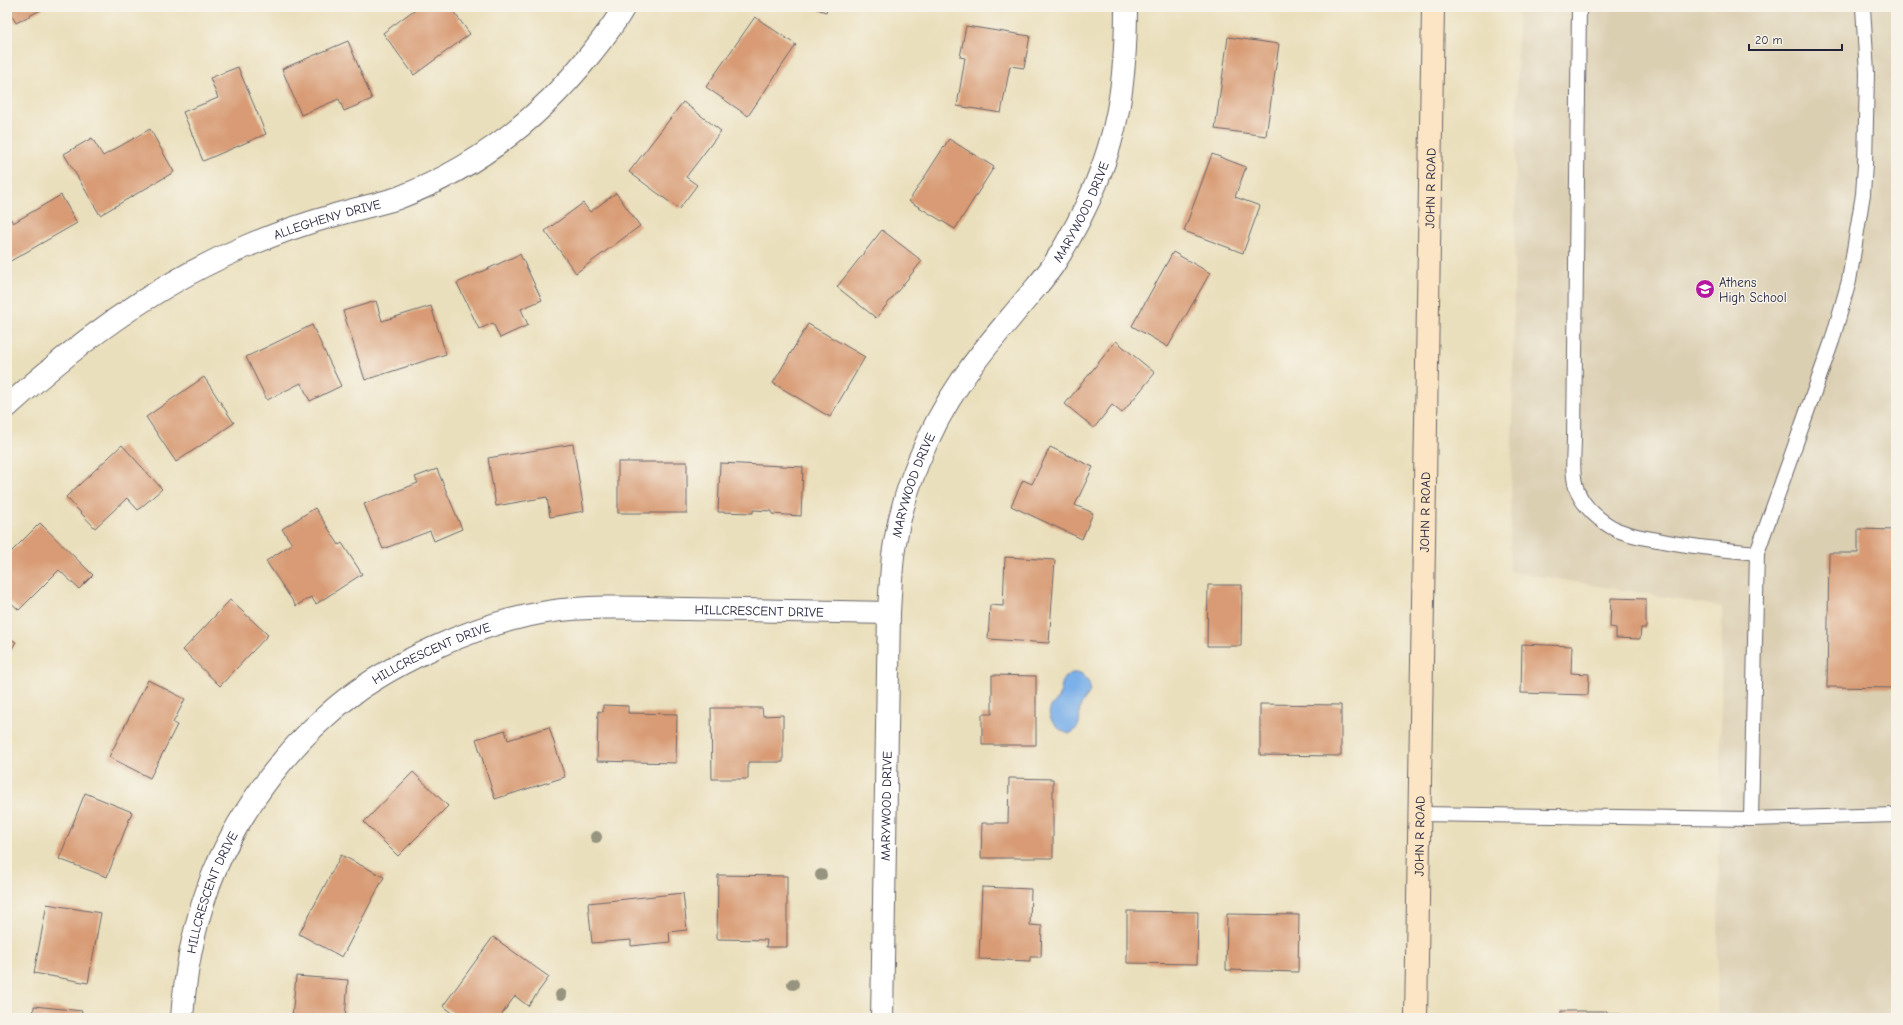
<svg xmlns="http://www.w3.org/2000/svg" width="1903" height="1025" viewBox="0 0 1903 1025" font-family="'Comic Neue',sans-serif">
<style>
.built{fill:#dbcfb2}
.water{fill:#7bb0e9;stroke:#4e6992}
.building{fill:#d89b75}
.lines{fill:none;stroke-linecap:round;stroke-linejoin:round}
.service-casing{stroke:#686468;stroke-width:16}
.minor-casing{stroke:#686468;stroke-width:24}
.secondary-casing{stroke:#686468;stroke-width:24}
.service{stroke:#fff;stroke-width:14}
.minor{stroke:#fff;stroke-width:22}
.secondary{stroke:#fce5c4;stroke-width:22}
.tree{fill:#96947e}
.labels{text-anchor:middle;stroke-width:3;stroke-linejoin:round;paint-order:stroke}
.street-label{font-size:13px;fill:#22223b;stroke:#f7f3e8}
.poi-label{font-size:13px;fill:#22223b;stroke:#f7f3e8;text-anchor:start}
</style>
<rect width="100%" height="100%" fill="#f7f3e8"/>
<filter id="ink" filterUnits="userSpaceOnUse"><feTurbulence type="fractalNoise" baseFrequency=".025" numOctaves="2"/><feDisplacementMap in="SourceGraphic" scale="8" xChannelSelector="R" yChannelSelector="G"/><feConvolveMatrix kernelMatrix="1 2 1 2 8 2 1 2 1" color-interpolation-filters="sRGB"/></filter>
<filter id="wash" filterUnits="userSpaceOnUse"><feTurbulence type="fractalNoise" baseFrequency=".012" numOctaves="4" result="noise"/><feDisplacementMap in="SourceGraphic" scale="16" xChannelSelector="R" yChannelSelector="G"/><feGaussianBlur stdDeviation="0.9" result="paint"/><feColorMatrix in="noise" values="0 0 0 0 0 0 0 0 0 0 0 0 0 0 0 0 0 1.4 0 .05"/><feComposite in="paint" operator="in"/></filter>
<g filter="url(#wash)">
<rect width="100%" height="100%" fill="#eadfbc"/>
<polygon class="built" points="1518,7 1896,7 1896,1018 1717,1018 1722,607 1510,571"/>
<path class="water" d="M1072,673H1081C1084,677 1089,681 1090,686C1091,694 1085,697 1082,703C1075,715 1087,724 1069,734C1060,731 1046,720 1050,709C1052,704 1057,701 1059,696C1062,690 1061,684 1064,678Z"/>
<g id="blocks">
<g class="building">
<polygon points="7,7 46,7 16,23"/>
<polygon points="418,7 450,7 470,34 414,75 383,33"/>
<polygon points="811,7 828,7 826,12"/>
<polygon points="755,17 796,45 748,116 706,87"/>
<polygon points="966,26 1030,36 1024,68 1010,66 1001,113 957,106 965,58 960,57"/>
<polygon points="1228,37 1279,44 1266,136 1215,129"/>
<polygon points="348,41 372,99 344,111 339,99 301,115 282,69"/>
<polygon points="238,67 266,134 203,161 183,112 218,98 210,78"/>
<polygon points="683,102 721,131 686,177 697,185 679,209 629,172"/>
<polygon points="150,129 174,172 100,215 64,154 92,138 103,156"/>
<polygon points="949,139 994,167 955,229 909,201"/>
<polygon points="1212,154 1246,167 1235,197 1260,206 1243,253 1184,231"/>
<polygon points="616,193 640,226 576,273 545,231 583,203 590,212"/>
<polygon points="61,195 77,223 7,263 7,213 13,223"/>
<polygon points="882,230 922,261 876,318 837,287"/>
<polygon points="1173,252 1210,273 1168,347 1132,326"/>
<polygon points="520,254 542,300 521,309 528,325 500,338 493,323 479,329 457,283"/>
<polygon points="376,301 382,321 431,306 446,354 365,380 343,311"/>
<polygon points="808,324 865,357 830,417 773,383"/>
<polygon points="312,325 341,386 310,401 301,383 267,400 246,357"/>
<polygon points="1116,341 1155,373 1122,413 1112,405 1094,428 1065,404"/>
<polygon points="204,377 234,423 176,462 146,417"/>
<polygon points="573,444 584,511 550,517 547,497 496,506 488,458"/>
<polygon points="122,445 162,489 138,510 127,498 95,528 66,497"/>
<polygon points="1050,447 1093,467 1075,505 1093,513 1082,539 1011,506 1023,480 1032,484"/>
<rect x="618" y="462" width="69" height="51"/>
<polygon points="720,463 803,467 801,516 772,514 772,511 753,510 753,513 718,512"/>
<polygon points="437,469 462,529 434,541 430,531 383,549 364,504 418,483 415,477"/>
<polygon points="315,508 339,545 342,543 362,574 316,604 311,597 296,606 266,561 292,544 282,529"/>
<polygon points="40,523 93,575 79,589 59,570 19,610 7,599 7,556"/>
<polygon points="1858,529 1896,530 1896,688 1827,687 1829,553 1858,553"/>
<polygon points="1005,557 1055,560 1049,643 988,639 990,605 1003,606"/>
<polygon points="1208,585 1242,585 1241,646 1207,646"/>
<polygon points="1611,598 1646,599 1646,628 1641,628 1640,639 1616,638 1616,628 1610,627"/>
<polygon points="230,600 268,635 220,686 183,650"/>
<polygon points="7,637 16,642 7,657"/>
<polygon points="1522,644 1572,646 1571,673 1589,674 1588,695 1521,693"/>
<polygon points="992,675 1036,676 1036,745 982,745 982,714 992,714"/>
<polygon points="148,680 185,699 173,723 177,725 150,778 109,757"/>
<polygon points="1260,704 1341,705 1341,756 1260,755"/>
<polygon points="603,705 628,706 628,713 677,714 676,763 597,761 598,711 603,712"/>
<polygon points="711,708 762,708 763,716 783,715 783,762 748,762 748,779 712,779"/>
<polygon points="549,727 565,777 495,799 476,739 505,730 508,740"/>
<polygon points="413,772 448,806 398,856 364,822"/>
<polygon points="1009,778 1053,779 1053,858 981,858 982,823 1008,823"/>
<polygon points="85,793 132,812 107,877 59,859"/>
<polygon points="341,855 384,877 342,957 299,934"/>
<polygon points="718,875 787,876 787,947 766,947 767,940 717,939"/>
<polygon points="982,887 1031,889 1030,925 1042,926 1041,957 1030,957 1030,961 979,959"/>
<polygon points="683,893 687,930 669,932 670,942 631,946 631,940 592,943 588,903"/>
<polygon points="47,904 101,913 88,983 34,973"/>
<polygon points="1127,911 1198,912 1197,964 1127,963"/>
<polygon points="1227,914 1299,915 1298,972 1226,970"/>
<polygon points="493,937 549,977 528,1006 515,996 499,1018 460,1018 443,1006"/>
<polygon points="296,976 348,980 345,1018 292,1018"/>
<polygon points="34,1006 82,1011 81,1018 33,1018"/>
<polygon points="1561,1011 1607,1011 1607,1014 1621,1014 1621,1018 1561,1018"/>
</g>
</g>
</g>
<g filter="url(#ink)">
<use href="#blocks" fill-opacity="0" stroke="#686468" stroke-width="1"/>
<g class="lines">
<defs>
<g id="service">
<path d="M1579,7L1574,438C1574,455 1571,474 1577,490C1583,507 1601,522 1617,530C1630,535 1644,538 1658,540C1691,547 1724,550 1757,553"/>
<polyline points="1420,814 1751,819 1757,553 1832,341 1849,281 1863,194 1865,165 1867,73 1863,7"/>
<polyline points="1751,819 1896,815"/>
</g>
<g id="minor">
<path id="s1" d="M7,407C78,342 157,283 247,246C275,234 303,224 332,216C354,209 376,205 398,198C474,169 538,120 589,56C602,40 614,25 624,7"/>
<path id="s2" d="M182,1018C185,976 192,934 206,894C226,832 276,760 325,717C357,687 396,665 436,647C471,631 509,618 547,612C593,605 641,608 688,609C755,610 822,612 889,613"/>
<path id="s3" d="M882,1018L889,613C890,594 891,575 893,556C901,494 927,431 962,380C981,351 1005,325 1027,298C1036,287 1046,276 1054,264C1083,218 1108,165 1118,110C1124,77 1126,41 1126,7"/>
</g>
<g id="secondary">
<path id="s4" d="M1416,1018L1433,7"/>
</g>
</defs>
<use href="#service" class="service-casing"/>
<use href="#minor" class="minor-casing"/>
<use href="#secondary" class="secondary-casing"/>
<use href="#service" class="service"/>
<use href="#minor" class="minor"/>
<use href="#secondary" class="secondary"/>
</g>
<g class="tree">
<circle cx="596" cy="837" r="6"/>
<circle cx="821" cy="875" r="6"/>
<circle cx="793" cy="984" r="6"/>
<circle cx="561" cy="995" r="6"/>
</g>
</g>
<defs>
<symbol id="school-disc" viewBox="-11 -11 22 22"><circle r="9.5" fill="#b5179e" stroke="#f7f3e8"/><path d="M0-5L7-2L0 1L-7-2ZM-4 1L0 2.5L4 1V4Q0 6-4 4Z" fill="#fff"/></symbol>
</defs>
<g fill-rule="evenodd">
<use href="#school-disc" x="1694" y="278" width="22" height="22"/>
</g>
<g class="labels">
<g class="street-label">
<text dy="5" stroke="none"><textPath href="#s4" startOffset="830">JOHN R ROAD</textPath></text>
<text dy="5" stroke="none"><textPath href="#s3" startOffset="860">MARYWOOD DRIVE</textPath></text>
<text dy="5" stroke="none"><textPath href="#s1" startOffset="375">ALLEGHENY DRIVE</textPath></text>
<text dy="5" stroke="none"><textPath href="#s3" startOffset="536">MARYWOOD DRIVE</textPath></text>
<text dy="5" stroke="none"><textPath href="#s4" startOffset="506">JOHN R ROAD</textPath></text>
<text dy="5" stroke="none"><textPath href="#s2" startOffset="803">HILLCRESCENT DRIVE</textPath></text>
<text dy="5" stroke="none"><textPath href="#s2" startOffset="467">HILLCRESCENT DRIVE</textPath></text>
<text dy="5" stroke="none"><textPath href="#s3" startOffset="212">MARYWOOD DRIVE</textPath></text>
<text dy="5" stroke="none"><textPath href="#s4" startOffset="182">JOHN R ROAD</textPath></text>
<text dy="5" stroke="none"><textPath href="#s2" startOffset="130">HILLCRESCENT DRIVE</textPath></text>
</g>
<g class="poi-label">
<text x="1719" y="287">Athens<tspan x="1719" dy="15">High School</tspan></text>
</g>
</g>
<rect width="1903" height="1025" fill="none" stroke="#f7f3e8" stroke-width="24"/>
<path d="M1749 44v6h93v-6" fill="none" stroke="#22223b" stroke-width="2"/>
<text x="1755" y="44" font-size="12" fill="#22223b" stroke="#f7f3e8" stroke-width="3" paint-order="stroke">20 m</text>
</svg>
